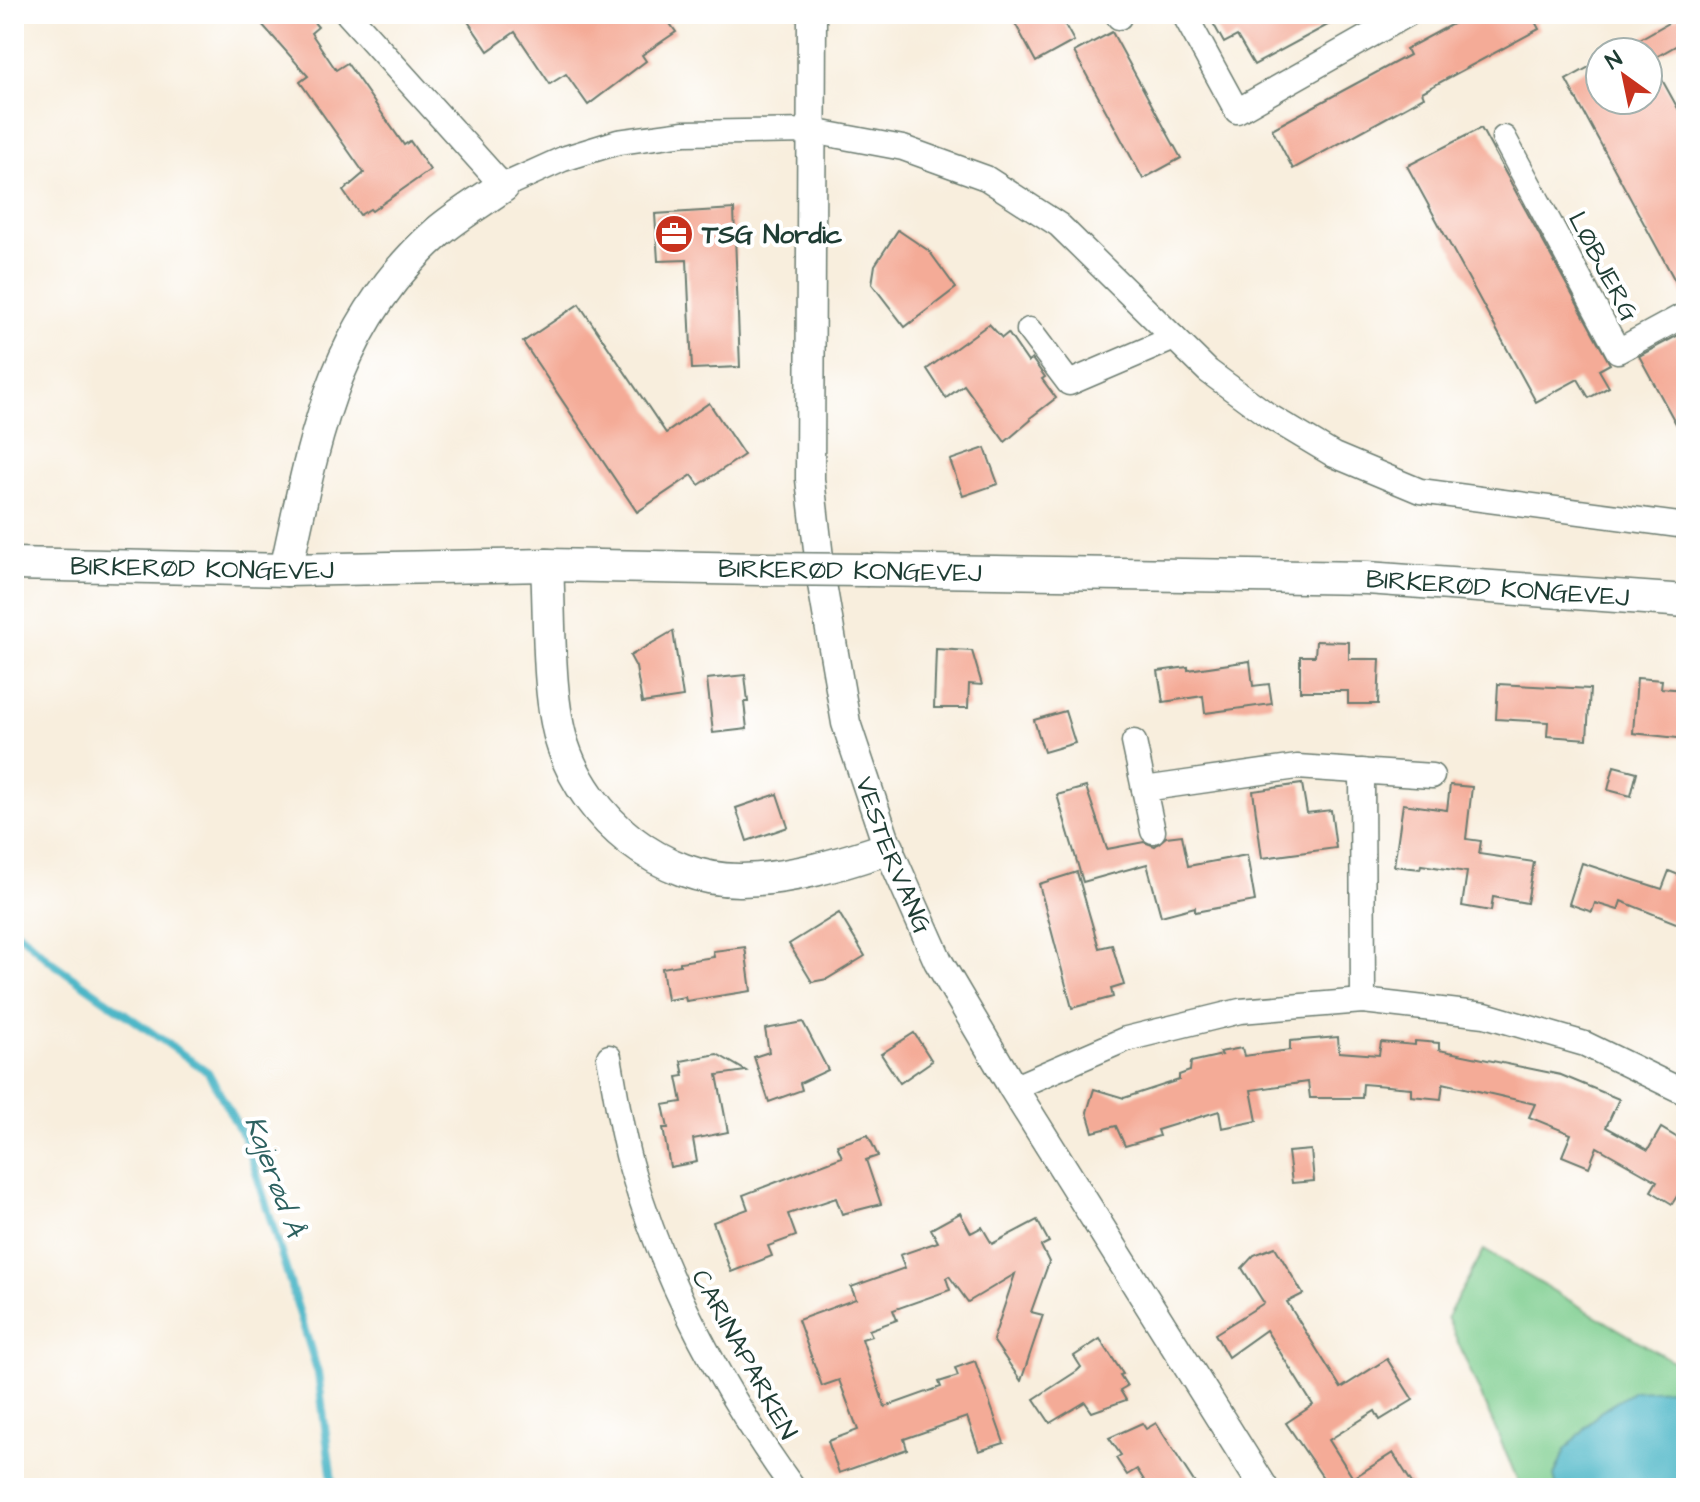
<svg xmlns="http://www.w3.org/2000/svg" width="1700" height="1502" viewBox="0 0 1700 1502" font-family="'Architects Daughter',sans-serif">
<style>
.green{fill:#7ece8f;stroke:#4e8662;stroke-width:2}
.water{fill:#49b5c6;stroke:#34797d;stroke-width:2}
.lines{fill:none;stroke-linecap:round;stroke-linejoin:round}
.stream{stroke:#49b5c6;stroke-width:8}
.building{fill:#f4ab97}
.minor-casing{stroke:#6b7b6f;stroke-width:27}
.tertiary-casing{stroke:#6b7b6f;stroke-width:31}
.secondary-casing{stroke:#6b7b6f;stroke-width:35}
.minor{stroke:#fff;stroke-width:24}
.tertiary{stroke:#fff;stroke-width:28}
.secondary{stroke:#fff;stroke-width:32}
.secondary-bridge-casing{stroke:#6b7b6f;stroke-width:35;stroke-linecap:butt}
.secondary-bridge{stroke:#fff;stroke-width:32}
.labels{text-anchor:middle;stroke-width:8;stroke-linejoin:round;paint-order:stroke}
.poi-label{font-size:26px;font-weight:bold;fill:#1f3d34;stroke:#fff;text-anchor:start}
.street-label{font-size:26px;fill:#1f3d34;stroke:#fff}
.water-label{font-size:28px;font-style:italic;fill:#2c6160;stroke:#fff}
</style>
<rect width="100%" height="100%" fill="#fff"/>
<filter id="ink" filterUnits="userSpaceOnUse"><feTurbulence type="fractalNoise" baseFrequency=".0125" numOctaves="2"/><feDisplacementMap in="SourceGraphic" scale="16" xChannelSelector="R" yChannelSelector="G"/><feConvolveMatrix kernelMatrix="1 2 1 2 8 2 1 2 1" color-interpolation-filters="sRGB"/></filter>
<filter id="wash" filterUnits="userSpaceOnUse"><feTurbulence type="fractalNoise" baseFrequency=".006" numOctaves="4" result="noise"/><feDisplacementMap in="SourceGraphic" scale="32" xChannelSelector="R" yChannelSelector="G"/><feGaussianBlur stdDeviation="1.8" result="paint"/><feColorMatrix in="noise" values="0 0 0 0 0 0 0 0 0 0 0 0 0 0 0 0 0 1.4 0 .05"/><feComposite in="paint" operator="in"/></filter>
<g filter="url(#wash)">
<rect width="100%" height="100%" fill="#f8eedd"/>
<polygon class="green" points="1484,1250 1686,1369 1686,1488 1521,1488 1447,1317"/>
<polygon class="water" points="1672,1389 1686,1393 1686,1488 1557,1488 1554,1476 1565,1450 1600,1412 1634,1391"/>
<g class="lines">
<polyline class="stream" points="14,928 50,961 208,1072 247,1143 318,1373 333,1488"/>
</g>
<g id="blocks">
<g class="building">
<polygon points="253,14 307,14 318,27 311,33 336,70 347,63 404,145 410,141 430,170 372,211 370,209 360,215 343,191 364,173 300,82 308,76"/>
<polygon points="463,14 663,14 676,32 642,55 646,61 588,105 566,74 550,84 515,32 488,51"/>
<polygon points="1010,14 1059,14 1074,41 1036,62"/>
<polygon points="1208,14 1348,14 1254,65 1237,36 1224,43"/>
<polygon points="1471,14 1531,14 1539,29 1422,92 1424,97 1293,169 1272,129 1409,55 1406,49"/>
<polygon points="1684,14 1686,14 1686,40 1651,60 1686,123 1685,299 1566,80 1600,61 1600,100 1648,100 1648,52 1617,52"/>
<polygon points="1112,32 1181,158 1143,179 1074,52"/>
<polygon points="1481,128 1610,364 1599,370 1609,387 1589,398 1578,379 1536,402 1407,166"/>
<polygon points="734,209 740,367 692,369 687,260 658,261 655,214"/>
<polygon points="898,230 929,251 956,288 905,327 872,284 875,265"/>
<polygon points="579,304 666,433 709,403 744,455 699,485 692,475 637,512 523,342"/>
<polygon points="989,324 1002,338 1008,333 1028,362 1032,359 1045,377 1042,379 1056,398 1030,418 1031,420 1005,442 964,385 946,398 927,369"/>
<polygon points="1686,331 1686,442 1639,356"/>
<polygon points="985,448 998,484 963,496 950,460"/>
<polygon points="673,631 683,697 642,703 636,667 630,656"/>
<polygon points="1316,641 1349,642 1349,659 1380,659 1378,704 1348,704 1348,691 1300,691 1300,656 1315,656"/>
<polygon points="936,649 972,651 982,685 969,684 968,708 934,708"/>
<polygon points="1250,661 1253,686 1269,684 1272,704 1205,713 1203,696 1163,702 1158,671 1188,667 1188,670"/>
<polygon points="745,675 748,702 744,702 747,729 713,733 707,679"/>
<polygon points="1637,678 1662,680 1661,688 1686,690 1686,739 1633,733"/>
<polygon points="1498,684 1590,689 1587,739 1547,736 1548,722 1496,719"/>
<polygon points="1065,711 1075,743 1044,752 1034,720"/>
<polygon points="1614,766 1637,772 1631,796 1608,790"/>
<polygon points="1302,784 1307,813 1331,810 1336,848 1262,858 1253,791"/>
<polygon points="1450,785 1472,787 1466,839 1481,841 1479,854 1534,862 1527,903 1493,897 1491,911 1462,906 1467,872 1421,865 1420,869 1394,866 1403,804 1447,810"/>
<polygon points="1086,787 1107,849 1144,842 1155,846 1166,837 1182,835 1188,866 1247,855 1255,901 1195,912 1195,907 1161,916 1147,864 1083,882 1057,795"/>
<polygon points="777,794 788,827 747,841 736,808"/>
<polygon points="1582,863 1662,889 1669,871 1686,878 1686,927 1621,901 1618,910 1595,903 1592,912 1569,904"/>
<polygon points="1077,872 1099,948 1112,945 1124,985 1111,989 1113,997 1072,1008 1039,884"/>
<polygon points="839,913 865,956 827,979 812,982 789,944"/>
<polygon points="745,947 751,991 686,1001 685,997 667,1000 662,968 680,965 680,962 714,957 713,951"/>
<polygon points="803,1022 828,1070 800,1083 802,1090 769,1102 754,1057 769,1052 765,1029"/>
<polygon points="914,1033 932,1061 900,1083 881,1054"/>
<polygon points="1338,1037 1339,1052 1379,1055 1381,1042 1415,1045 1415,1041 1439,1043 1439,1050 1561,1075 1619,1099 1606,1127 1648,1150 1661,1128 1686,1143 1686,1182 1672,1204 1651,1191 1657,1181 1597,1147 1589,1167 1562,1156 1571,1134 1529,1117 1535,1104 1443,1083 1441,1099 1411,1096 1411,1088 1363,1084 1362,1098 1310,1098 1308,1082 1251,1090 1257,1121 1222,1128 1219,1111 1157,1130 1159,1136 1125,1146 1116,1126 1093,1132 1087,1112 1094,1089 1124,1098 1179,1080 1179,1075 1190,1071 1191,1062 1222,1055 1220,1052 1242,1048 1244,1056 1290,1050 1290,1041"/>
<polygon points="717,1054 746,1071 717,1075 728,1132 693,1139 697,1162 670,1167 663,1128 668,1128 663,1105 682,1102 677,1077 684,1076 681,1061"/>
<polygon points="868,1135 878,1156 866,1160 881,1204 842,1214 836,1198 788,1214 796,1236 768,1246 772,1256 731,1272 713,1222 748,1209 743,1195 842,1157 837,1145"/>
<polygon points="1311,1150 1314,1181 1292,1183 1288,1152"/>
<polygon points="960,1213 971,1233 982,1227 992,1244 1037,1220 1049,1242 1041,1246 1049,1262 1031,1312 1043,1315 1021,1381 993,1340 1015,1274 968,1302 949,1276 946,1278 950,1290 893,1310 897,1320 869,1330 872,1336 862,1339 885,1407 941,1387 939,1382 958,1376 955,1368 975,1361 1004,1443 979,1451 967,1417 904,1439 907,1449 839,1473 828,1441 858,1430 839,1380 822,1386 798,1320 856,1299 851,1287 905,1268 900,1255 938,1242 931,1229"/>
<polygon points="1275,1247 1303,1294 1287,1302 1341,1388 1387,1359 1413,1400 1380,1420 1375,1411 1329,1440 1353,1478 1393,1453 1415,1488 1330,1488 1286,1423 1313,1405 1266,1330 1228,1357 1215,1334 1264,1303 1242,1268 1254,1255"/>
<polygon points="1100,1339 1123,1374 1120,1375 1127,1386 1120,1390 1126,1400 1092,1412 1085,1402 1050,1423 1034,1399 1077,1371 1081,1367 1074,1356"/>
<polygon points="1142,1423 1146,1429 1156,1423 1198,1488 1143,1488 1147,1485 1137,1469 1127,1475 1116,1458 1121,1455 1109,1438"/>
</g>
</g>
</g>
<g filter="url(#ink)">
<use href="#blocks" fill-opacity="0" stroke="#6b7b6f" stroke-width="2"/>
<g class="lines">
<defs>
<g id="minor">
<polyline points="348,14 503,186 563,159 618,142 684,133 812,131 903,148 986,178 1059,225 1208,371 1269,416 1334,455 1420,491 1686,526"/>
<polyline points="1117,14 1119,17"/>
<polyline points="1184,14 1237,111 1408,14"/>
<polyline points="1504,138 1618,351 1686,314"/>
<polyline points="1029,330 1069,383 1174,338"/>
<polyline points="1134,742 1153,831"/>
<polyline points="1362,771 1363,1001"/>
<polyline points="1144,789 1297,767 1432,776"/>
<path d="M609,1057C616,1094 621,1133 632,1170C666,1286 722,1390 793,1488"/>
<polyline points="1013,1088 1126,1039 1240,1011 1363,1001 1485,1015 1585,1044 1686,1093"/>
</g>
<g id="tertiary">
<path id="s1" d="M812,14L810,479L822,584L846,723L888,848L938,961L1013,1088L1264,1488"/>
</g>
<g id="secondary">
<path id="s2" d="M14,564L286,570L547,565L761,569"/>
<path d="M547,565C550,618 547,698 563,746C587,819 661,881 741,880C791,879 841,864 888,848"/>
<path d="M286,570C314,441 333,324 438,232C458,215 482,201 503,186"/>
<path id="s3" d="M868,570L1367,578L1686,601"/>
</g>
</defs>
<use href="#minor" class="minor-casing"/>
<use href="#tertiary" class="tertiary-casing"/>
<use href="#secondary" class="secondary-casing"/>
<use href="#minor" class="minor"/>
<use href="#tertiary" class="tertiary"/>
<use href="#secondary" class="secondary"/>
<defs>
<polyline id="secondary-bridge" points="761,569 868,570"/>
</defs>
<use href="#secondary-bridge" class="secondary-bridge-casing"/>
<use href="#secondary-bridge" class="secondary-bridge"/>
</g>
</g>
<defs>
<symbol id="office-disc" viewBox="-11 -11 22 22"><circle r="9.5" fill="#c8321e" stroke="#fff"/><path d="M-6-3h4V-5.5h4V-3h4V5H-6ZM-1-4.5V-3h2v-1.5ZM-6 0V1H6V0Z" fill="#fff"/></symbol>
</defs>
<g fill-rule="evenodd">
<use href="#office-disc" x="652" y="212" width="44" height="44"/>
</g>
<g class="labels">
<g class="poi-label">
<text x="702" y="243">TSG Nordic</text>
</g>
<g class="street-label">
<text transform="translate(1604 266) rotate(62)" y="9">LØBJERG</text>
<text dy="9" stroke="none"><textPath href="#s2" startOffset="188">BIRKERØD KONGEVEJ</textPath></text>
<text transform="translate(850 570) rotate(1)" y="9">BIRKERØD KONGEVEJ</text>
<text dy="9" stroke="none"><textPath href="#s3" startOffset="630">BIRKERØD KONGEVEJ</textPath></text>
<text dy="9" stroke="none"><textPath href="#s1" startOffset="852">VESTERVANG</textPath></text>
<text transform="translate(745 1354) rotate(61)" y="9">CARINAPARKEN</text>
</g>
<g class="water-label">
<text transform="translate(276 1176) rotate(70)" y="10">Kajerød Å</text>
</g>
</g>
<rect width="1700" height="1502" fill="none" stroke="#fff" stroke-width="48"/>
<g transform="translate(1624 76) rotate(327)"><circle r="38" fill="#ffffff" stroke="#a5b1ae" stroke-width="2"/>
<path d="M0-6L14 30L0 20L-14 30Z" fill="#c8321e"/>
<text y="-12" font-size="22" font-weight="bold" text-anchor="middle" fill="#1f3d34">N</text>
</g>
</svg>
